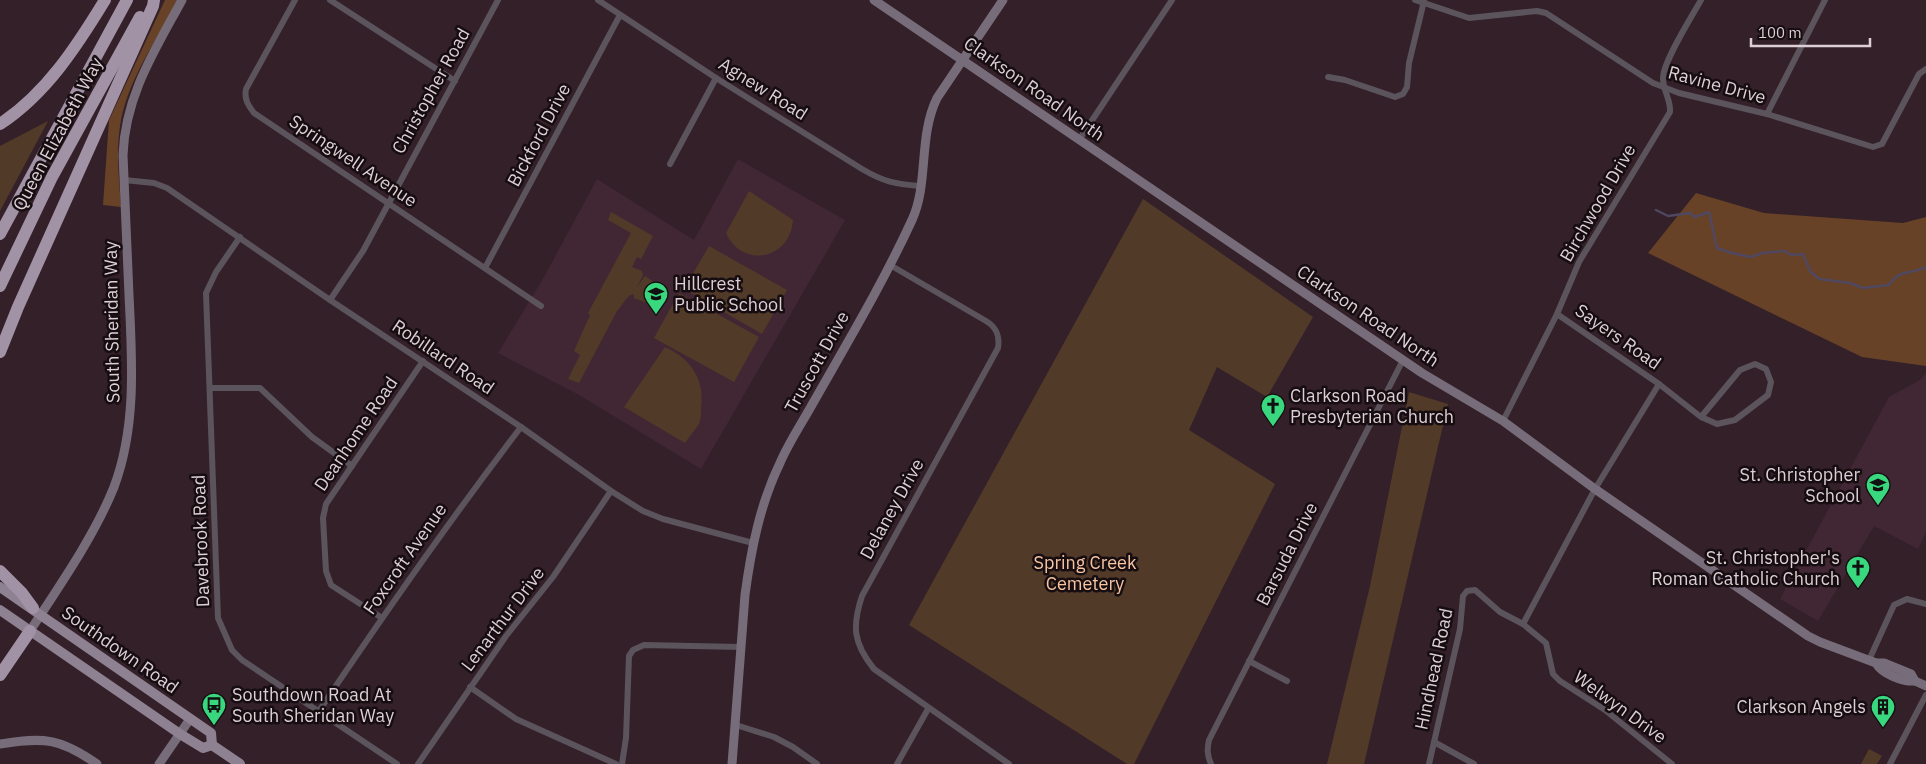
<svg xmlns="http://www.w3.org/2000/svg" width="1926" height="764" viewBox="0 0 1926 764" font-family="'IBM Plex Sans',sans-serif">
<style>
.built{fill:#412733}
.green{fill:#523a29}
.forest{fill:#674227}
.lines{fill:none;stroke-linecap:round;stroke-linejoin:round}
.stream{stroke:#504761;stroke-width:2.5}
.street{stroke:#5b545c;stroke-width:6}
.secondary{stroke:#776d7a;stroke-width:9}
.primary{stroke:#8e8191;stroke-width:10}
.highway{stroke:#a292a6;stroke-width:12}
.labels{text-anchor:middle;stroke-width:5;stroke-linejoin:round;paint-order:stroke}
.street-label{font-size:18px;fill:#ddcfd5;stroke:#160d11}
.poi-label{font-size:18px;fill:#ddcfd5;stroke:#160d11;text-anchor:start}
.park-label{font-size:18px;fill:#f9c5a1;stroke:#160d11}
</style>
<rect width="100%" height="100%" fill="#342029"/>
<g class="built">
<polygon points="738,159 845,220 701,469 579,395 498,353 544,277 597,179 694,240"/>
<polygon points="1926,373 1926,532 1918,549 1874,526 1818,621 1780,599 1889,397 1920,380"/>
</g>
<g class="green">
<polygon points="48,121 0,211 0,146"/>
<path d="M749,191L793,220C790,260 742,269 726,233Z"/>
<polygon points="1143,199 1313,317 1267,397 1217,367 1189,430 1275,484 1134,764 1127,764 909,625"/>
<path d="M611,212L653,236L641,259L637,257L632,267L642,271L643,275L637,287L645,276L658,285L647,303L634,298L633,294C625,297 623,305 617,311L579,383L568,379L580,355L574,351L590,315L588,313L631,233L608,220Z"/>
<polygon points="709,246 787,290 762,334 684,289"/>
<polygon points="679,293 759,337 734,382 654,338"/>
<path d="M665,347C691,359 705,379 701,408C701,413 701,419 699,424C695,430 689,437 685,443L624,407Z"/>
<polygon points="1409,392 1448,404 1364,764 1327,764 1370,586"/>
<polygon points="1869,749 1882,756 1877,764 1861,764"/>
</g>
<g class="forest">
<path d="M165,0H178C157,40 127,80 120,126C116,153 119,180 121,207L103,205L109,120Z"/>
<polygon points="1696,193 1764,213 1903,223 1926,217 1926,366 1862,357 1648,253"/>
</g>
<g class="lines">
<path class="stream" d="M1656,210L1668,216L1690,213L1695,217L1709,212L1717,248L1732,253L1751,257L1762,253L1785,251L1791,255L1803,254L1810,271L1819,279L1850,283L1863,288L1889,285C1900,268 1910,275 1926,267"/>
<g class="street">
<path d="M295,0L246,89C244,99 248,105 254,113L541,306"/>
<polyline points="330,0 455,81"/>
<path d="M598,0L716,78L862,169C884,182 895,184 920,186"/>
<polyline points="1415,0 1469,18 1537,11 1546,13 1653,83 1679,93 1767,114 1873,147 1882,144 1919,74 1926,69"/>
<polyline points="1328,77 1345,80 1395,97 1403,94 1407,87 1409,63 1424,1"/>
<polyline points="1767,114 1825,0"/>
<polyline points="1079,140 1172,0"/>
<polyline points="670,164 716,78"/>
<polyline points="124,180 154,183 167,188 330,300 521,427 611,491 643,511 663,519 753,543"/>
<polyline points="240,237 216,272 206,293 218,618 232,650 242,660 397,764"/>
<path d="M890,265L986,321C996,327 1000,335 998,348L862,596C852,626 853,643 874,669L1009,764"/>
<polyline points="485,268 620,15"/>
<polyline points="330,300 363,251 498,0"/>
<polyline points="1557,314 1659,384 1701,417 1717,424 1735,420 1768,395 1771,382 1766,369 1755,364 1740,370 1701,417"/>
<polyline points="210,388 260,388 312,437 352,466"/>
<path d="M1503,421L1557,314L1579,262L1670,112C1671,100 1663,91 1663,78C1663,62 1692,16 1701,0"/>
<polyline points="382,618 331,585 326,571 323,518 326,504 423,361"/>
<polyline points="1523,624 1595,489 1659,384"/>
<polyline points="1869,660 1894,605 1907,599 1926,604"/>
<polyline points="1249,661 1287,681"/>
<polyline points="470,687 516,719 616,764"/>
<path d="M319,711C384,614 450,520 521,427"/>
<polyline points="736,725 774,737 793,747 817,764"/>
<polyline points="1434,742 1474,764"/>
<polyline points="418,764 506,636 553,577 611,491"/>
<polyline points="622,764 626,738 629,656 633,650 644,645 741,647"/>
<polyline points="897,764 928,709"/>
<path d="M1211,764C1207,755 1207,749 1209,740L1403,360"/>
<polyline points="1429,764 1460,629 1463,596 1467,591 1475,590 1500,612 1523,624 1546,643 1553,674 1560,681 1605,710 1672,764"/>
<polyline points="1890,764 1926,695"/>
</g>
<g class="secondary">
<polyline points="874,0 1422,373 1503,421 1595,489 1808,636 1820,642 1876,663 1884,663 1911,674 1915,681 1926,686"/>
<path d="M30,631C58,588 95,535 114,487C137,426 132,358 129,295C127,248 125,201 123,155C125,96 155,50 182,0"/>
<path d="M1876,663C1882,674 1903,682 1915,681"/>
<path d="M0,744C44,737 60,738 97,764"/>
<polyline points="159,764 190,719"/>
<path d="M732,764L745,595C751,550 760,504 780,463C789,442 802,423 813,403C847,343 883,283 912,220C929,183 918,137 937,98L1003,0"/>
</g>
<g class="primary">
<polyline points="0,587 211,733 212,745"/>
<polyline points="0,610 180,734 203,748 212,745 240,764"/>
</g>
<g class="highway">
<path d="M0,124C46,94 77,46 105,0"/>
<polyline points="0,234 127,0"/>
<polyline points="0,286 52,177 140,17"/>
<polyline points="0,352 18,307 153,6 154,0"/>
<polyline points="0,571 22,593 33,608"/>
<polyline points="0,675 30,631"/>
</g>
</g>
<defs>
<symbol id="school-pin" viewBox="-11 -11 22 30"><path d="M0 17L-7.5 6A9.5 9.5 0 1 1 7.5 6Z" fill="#39d87f" stroke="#160d11"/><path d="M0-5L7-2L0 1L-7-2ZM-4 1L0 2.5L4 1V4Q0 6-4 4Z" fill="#111"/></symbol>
<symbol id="church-pin" viewBox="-11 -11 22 30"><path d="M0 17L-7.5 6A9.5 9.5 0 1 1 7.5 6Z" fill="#39d87f" stroke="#160d11"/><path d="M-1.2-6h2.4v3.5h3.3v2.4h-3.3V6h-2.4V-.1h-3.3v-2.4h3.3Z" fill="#111"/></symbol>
<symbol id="bus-pin" viewBox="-11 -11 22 30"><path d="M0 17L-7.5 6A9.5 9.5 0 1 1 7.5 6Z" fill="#39d87f" stroke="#160d11"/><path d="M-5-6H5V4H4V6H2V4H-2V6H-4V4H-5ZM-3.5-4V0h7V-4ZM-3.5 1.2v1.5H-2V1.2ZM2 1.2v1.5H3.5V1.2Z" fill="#111"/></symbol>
<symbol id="building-pin" viewBox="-11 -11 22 30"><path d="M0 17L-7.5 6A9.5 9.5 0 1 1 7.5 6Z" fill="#39d87f" stroke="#160d11"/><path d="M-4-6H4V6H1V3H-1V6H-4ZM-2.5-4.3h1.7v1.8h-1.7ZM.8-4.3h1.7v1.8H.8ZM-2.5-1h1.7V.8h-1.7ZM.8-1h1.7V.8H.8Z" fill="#111"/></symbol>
</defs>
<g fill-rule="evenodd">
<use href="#school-pin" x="642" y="280" width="28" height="38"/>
<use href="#church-pin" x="1259" y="392" width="28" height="38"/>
<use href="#school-pin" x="1864" y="471" width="28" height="38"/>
<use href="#church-pin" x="1844" y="554" width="28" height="38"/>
<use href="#bus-pin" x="200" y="691" width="28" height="38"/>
<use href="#building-pin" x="1869" y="693" width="28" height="38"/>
</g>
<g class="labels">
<g class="street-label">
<text transform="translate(1717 85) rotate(15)" y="6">Ravine Drive</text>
<text transform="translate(763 89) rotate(32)" y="6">Agnew Road</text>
<text transform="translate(1034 89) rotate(35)" y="6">Clarkson Road North</text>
<text transform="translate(431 91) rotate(-61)" y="6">Christopher Road</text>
<text transform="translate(58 134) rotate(-62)" y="6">Queen Elizabeth Way</text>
<text transform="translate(539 135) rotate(-62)" y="6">Bickford Drive</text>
<text transform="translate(353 161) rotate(34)" y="6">Springwell Avenue</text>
<text transform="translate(1598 203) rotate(-60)" y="6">Birchwood Drive</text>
<text transform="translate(1368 316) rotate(34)" y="6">Clarkson Road North</text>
<text transform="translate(112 322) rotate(-91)" y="6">South Sheridan Way</text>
<text transform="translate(1618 337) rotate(35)" y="6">Sayers Road</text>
<text transform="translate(443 357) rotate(34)" y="6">Robillard Road</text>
<text transform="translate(817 362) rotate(-61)" y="6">Truscott Drive</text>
<text transform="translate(356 434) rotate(-56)" y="6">Deanhome Road</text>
<text transform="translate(892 509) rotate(-61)" y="6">Delaney Drive</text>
<text transform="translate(201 541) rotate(-92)" y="6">Davebrook Road</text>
<text transform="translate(1287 554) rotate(-63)" y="6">Barsuda Drive</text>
<text transform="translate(405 559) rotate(-55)" y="6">Foxcroft Avenue</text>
<text transform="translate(503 619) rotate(-53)" y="6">Lenarthur Drive</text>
<text transform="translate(120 650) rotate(35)" y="6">Southdown Road</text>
<text transform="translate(1434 669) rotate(-78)" y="6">Hindhead Road</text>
<text transform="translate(1620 707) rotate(36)" y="6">Welwyn Drive</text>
</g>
<g class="poi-label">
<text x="674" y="290">Hillcrest<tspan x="674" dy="21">Public School</tspan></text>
<text x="1290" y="402">Clarkson Road<tspan x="1290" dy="21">Presbyterian Church</tspan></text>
<text x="1860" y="481" text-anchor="end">St. Christopher<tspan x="1860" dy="21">School</tspan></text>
<text x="1840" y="564" text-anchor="end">St. Christopher's<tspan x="1840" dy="21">Roman Catholic Church</tspan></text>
<text x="232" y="701">Southdown Road At<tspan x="232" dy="21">South Sheridan Way</tspan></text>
<text x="1866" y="713" text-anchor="end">Clarkson Angels</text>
</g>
<g class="park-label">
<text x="1085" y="569">Spring Creek<tspan x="1085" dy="21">Cemetery</tspan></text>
</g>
</g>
<path d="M1751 38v8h119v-8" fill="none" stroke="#ddcfd5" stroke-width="2.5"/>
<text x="1758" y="38" font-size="15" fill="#ddcfd5" stroke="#160d11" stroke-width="4" paint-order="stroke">100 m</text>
</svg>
